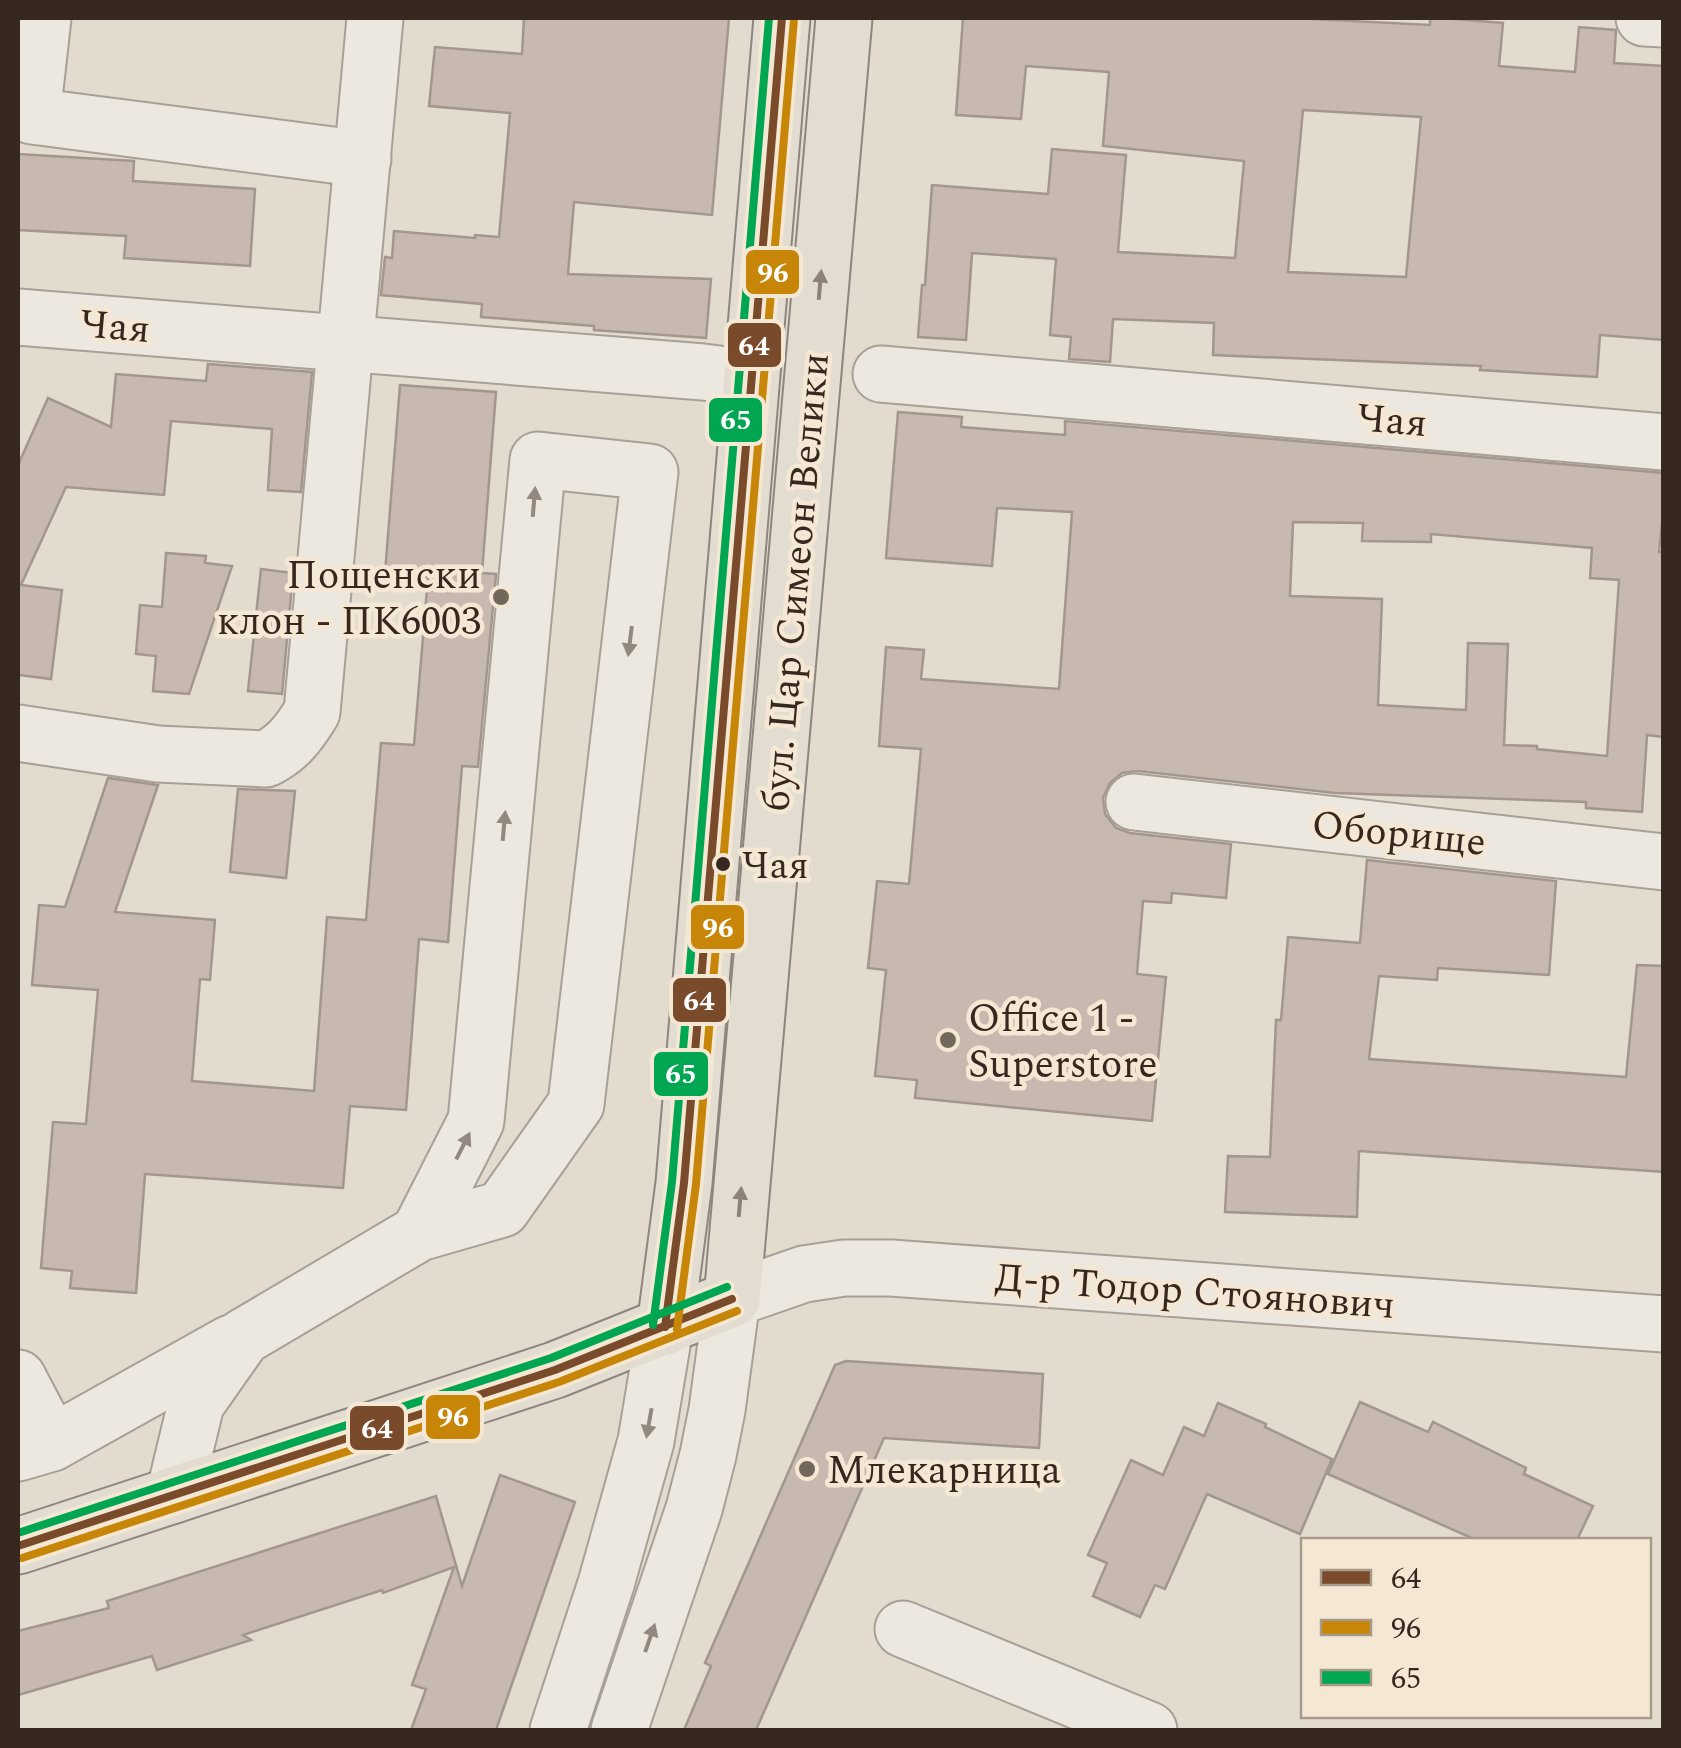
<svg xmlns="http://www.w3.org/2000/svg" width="1681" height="1748" viewBox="0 0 1681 1748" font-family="Spectral,serif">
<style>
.building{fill:#c7b9af;stroke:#a3978d;stroke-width:2.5;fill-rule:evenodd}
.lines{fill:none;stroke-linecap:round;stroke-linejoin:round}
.minor-casing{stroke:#a8a097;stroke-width:59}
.major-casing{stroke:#8e867e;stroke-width:59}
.minor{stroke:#ece7df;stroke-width:55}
.major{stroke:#e3dcd1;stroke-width:55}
.bus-1-casing{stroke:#f4e8d5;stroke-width:15}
.bus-2-casing{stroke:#f4e8d5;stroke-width:15}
.bus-3-casing{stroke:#f4e8d5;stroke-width:15}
.bus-1{stroke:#7a4b2a;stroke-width:8}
.bus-2{stroke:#c78608;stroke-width:8}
.bus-3{stroke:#00a651;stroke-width:8}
.oneway{fill:#8d8278}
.oneway2{fill:#92887f}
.poi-dot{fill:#73675c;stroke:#f4e8d5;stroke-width:4}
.bus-dot{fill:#37281f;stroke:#f4e8d5;stroke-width:4}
.labels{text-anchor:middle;stroke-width:9;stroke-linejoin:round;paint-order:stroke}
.bus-label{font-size:38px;fill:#37281f;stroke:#f4e8d5;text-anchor:start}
.street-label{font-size:40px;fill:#37281f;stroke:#f4e8d5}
.poi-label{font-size:40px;fill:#37281f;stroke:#f4e8d5;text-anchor:start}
.line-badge{stroke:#f4e8d5;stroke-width:4}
.badge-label{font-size:28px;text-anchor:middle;font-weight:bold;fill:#fff}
</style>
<rect width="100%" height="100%" fill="#e3dbce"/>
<g class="building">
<polygon points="524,18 729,18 712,215 574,202 568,274 711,279 706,338 594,330 594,326 481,317 482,304 381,295 385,257 392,258 394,231 475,238 475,235 499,237 510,113 429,106 435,47 522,54"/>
<path d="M963,18H1293L1430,25V18H1442L1503,23L1499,66L1575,72L1579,27L1616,30L1614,63L1664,66V340L1600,335L1597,377L1480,370L1481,366L1213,355L1214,323L1113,319L1110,362L1069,359L1071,337L1050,335L1056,259L972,253L966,340L918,337L922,285H925L932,185L1048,194L1052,149L1126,155L1118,252L1235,258L1244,161L1103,146L1109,72L1026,66L1021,119L956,115ZM1303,110L1421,117L1406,277L1288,272Z"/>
<polygon points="18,154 134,161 133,181 255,189 250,266 124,258 126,236 18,230"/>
<polygon points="208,364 312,372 301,492 268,490 272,429 171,421 164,495 66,487 21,585 62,590 51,679 18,675 18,465 48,398 111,427 116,374 206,381"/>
<polygon points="400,385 496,392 482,573 496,574 478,767 462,766 448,942 419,939 406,1110 350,1106 343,1188 145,1174 136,1293 70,1288 72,1271 41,1268 53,1122 86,1124 98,990 32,985 39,905 65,907 108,778 158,785 115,912 215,920 210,980 200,979 192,1081 314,1091 327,917 366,920 381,743 414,745 428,577 385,573"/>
<path d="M898,412L962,417L961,427L1065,435V421L1664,473V504L1659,552H1664V737L1647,735L1642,812L1586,808V802L1335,793L1138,771L1122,773L1110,783L1103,798L1105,814L1116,828L1130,833L1231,844L1226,898L1172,893L1171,903L1143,901L1137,974L1166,977L1152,1121L915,1098L917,1080L875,1076L886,970L868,968L877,881L909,884L921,749L879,746L886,647L924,650L921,679L1059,689L1072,512L997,508L992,566L886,558ZM1293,522L1363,523L1362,541L1431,542V534L1592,548L1590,578L1619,580L1607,756L1537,749V746L1504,745L1508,644L1468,643L1466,710L1378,705L1382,599L1290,596Z"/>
<polygon points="166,553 206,556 205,563 232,566 189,694 153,691 156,656 136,654 140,605 162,607"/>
<polygon points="261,569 293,573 282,694 248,691"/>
<polygon points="238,789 295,791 286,878 230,872"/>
<polygon points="1367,860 1556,881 1549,975 1438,968 1437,980 1379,976 1369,1059 1626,1077 1637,965 1664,966 1664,1172 1359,1151 1357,1217 1225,1212 1228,1156 1270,1157 1276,1020 1281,1020 1288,937 1360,943"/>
<polygon points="846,1361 1043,1374 1039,1448 884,1438 756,1730 684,1730 711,1666 705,1663 835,1365"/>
<polygon points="1360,1402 1428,1432 1433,1422 1526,1468 1524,1474 1593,1506 1577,1540 1476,1540 1328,1474"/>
<polygon points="1218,1403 1266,1424 1265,1427 1332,1459 1300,1534 1207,1494 1165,1589 1155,1585 1140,1617 1093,1596 1107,1563 1088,1555 1131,1460 1163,1475 1184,1427 1204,1436"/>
<polygon points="500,1475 575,1502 496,1730 411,1730 426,1689 412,1685 454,1567 383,1593 382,1590 243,1635 251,1640 157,1670 152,1656 18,1695 18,1631 109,1608 107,1601 436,1496 462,1586"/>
</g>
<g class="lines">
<defs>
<g id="minor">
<polyline points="43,18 32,116 363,159"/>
<polyline points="1644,18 1664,19"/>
<polyline points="18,317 703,372 750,378"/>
<polyline points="881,374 1664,442"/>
<path d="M18,733L158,754L266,759C288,748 299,733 312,712L375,18"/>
<polyline points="1134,802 1664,862"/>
<polyline points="18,1378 52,1443"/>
<polyline points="18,1453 52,1443 231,1343"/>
<polyline points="174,1495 196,1404 243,1337 419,1233 502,1209 576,1104 650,472 538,460 476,1121 419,1233"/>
<polyline points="903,1629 1149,1730"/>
<polyline points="558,1730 606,1584 646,1441 665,1327"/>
<polyline points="619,1730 694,1509 708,1455 717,1410 732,1299 804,1274 844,1268 891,1268 1664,1324"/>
</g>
<g id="major">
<polyline points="665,1327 684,1183 782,18"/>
<polyline points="18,1546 555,1370 732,1299 844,18"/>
</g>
</defs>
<use href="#minor" class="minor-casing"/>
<use href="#major" class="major-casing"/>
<use href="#minor" class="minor"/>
<use href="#major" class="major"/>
<defs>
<g id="bus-1">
<polyline points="665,1327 684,1183 782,18"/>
<polyline points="18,1546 555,1370 732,1299"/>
</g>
<g id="bus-2">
<polyline points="677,1329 696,1184 794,19"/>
<polyline points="22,1558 559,1382 737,1311"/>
</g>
<g id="bus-3">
<polyline points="653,1325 672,1182 769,18"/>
<polyline points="18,1533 551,1358 727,1287"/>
</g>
</defs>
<use href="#bus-1" class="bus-1-casing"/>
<use href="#bus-2" class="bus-2-casing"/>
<use href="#bus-3" class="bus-3-casing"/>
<use href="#bus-1" class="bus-1"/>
<use href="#bus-2" class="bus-2"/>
<use href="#bus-3" class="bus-3"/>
</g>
<defs><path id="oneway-solid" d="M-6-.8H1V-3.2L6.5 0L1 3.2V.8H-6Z" transform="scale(2.5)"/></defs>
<g class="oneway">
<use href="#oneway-solid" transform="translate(820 285) rotate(-85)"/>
<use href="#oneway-solid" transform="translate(740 1202) rotate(-85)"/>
</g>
<g class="oneway2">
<use href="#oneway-solid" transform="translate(534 502) rotate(-85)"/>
<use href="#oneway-solid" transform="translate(630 641) rotate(97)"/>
<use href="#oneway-solid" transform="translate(504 826) rotate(-85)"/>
<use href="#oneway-solid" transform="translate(463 1146) rotate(-63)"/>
<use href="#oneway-solid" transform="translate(649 1423) rotate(100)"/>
<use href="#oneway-solid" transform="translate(650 1638) rotate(-71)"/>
</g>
<g class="poi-dot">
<circle cx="501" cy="597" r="10"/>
<circle cx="948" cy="1040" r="10"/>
<circle cx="807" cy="1469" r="10"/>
</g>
<circle class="bus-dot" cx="723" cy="864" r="9"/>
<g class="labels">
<g class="bus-label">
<text x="742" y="878">Чая</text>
</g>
<g class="street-label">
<text transform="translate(115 325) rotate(5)" y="14">Чая</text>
<text transform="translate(1392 419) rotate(5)" y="14">Чая</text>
<text transform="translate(794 582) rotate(-85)" y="14">бул. Цар Симеон Велики</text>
<text transform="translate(1399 832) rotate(6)" y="14">Оборище</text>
<text transform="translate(1195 1290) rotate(4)" y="14">Д-р Тодор Стоянович</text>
</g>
<g class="poi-label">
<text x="481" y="588" text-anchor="end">Пощенски<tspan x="481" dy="46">клон - ПК6003</tspan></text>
<text x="968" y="1031">Office 1 -<tspan x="968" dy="46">Superstore</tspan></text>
<text x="827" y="1483">Млекарница</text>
</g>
</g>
<g class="line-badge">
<rect x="744" y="248" width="57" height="48" rx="10" fill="#c78608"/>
<rect x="726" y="321" width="57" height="48" rx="10" fill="#7a4b2a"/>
<rect x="707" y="396" width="57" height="48" rx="10" fill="#00a651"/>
<rect x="689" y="903" width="57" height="48" rx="10" fill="#c78608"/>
<rect x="671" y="976" width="57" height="48" rx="10" fill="#7a4b2a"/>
<rect x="652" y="1050" width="58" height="48" rx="10" fill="#00a651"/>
<rect x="424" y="1393" width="58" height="48" rx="10" fill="#c78608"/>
<rect x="348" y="1404" width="58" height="48" rx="10" fill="#7a4b2a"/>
</g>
<g class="badge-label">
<text x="773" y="282">96</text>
<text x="754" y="355">64</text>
<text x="736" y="429">65</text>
<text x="718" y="937">96</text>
<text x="699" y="1010">64</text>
<text x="681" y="1083">65</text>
<text x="453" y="1426">96</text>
<text x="377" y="1438">64</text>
</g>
<rect width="1681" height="1748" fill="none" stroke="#37281f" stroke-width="40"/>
<rect x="1301" y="1538" width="350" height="180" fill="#f4e8d5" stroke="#a89b8c" stroke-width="2.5"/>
<rect x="1321" y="1570" width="50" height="15" fill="#7a4b2a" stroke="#a89b8c" stroke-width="2.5"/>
<text x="1391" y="1588" font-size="30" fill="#37281f">64</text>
<rect x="1321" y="1620" width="50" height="15" fill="#c78608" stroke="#a89b8c" stroke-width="2.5"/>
<text x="1391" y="1638" font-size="30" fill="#37281f">96</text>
<rect x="1321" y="1670" width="50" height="15" fill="#00a651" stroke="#a89b8c" stroke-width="2.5"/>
<text x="1391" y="1688" font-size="30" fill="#37281f">65</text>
</svg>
